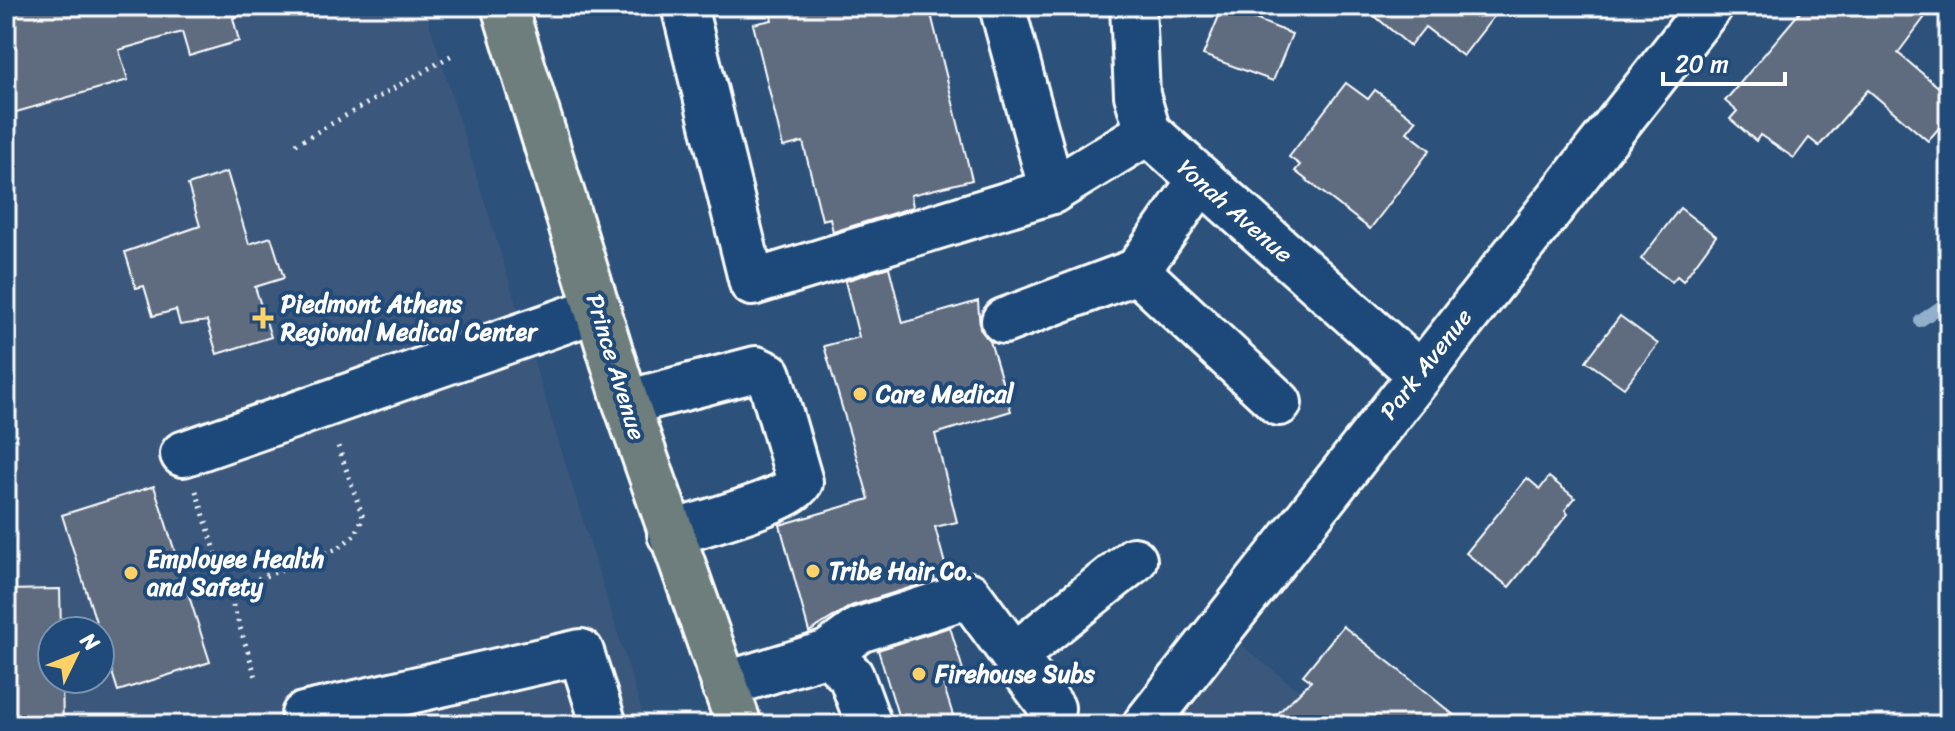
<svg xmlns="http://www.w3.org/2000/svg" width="1955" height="731" viewBox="0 0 1955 731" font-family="Sriracha,sans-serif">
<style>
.built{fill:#3b597c;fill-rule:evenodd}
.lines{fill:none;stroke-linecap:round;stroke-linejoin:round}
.stream{stroke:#92b0cb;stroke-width:12}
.building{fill:#5f6c7f;stroke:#fff;stroke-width:2}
.minor-casing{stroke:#fff;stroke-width:50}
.major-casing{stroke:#fff;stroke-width:50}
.path{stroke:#fff;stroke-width:5;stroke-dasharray:2 6;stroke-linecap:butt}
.minor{stroke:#1f4a7a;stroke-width:44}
.major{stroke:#6d7e7c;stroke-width:44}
.poi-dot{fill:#ffd166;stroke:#1f4a7a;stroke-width:3}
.labels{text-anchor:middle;stroke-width:8;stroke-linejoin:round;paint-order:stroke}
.street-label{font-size:24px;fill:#fff;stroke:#1f4a7a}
.poi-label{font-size:24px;font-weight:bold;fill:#fff;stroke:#1f4a7a;text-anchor:start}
</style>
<rect width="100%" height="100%" fill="#2c517b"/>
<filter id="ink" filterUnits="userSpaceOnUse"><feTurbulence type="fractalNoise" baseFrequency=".0125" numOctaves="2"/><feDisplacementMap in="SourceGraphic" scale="16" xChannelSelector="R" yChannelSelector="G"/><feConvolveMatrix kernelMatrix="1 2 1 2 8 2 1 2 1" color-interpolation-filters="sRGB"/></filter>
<g filter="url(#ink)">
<g class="built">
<path d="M6,6H424L646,725H6ZM52,631H100V679H52Z"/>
<polygon points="1241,645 1342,725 1176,725"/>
</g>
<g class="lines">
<polyline class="stream" points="1920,321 1949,301"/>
</g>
<g class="building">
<polygon points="6,6 239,6 241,15 233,18 239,41 189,56 182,32 119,50 128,80 6,115"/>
<polygon points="768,6 929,6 972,180 911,195 913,207 833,232 830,218 822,220 803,142 783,147 753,24 772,20"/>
<polygon points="1223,6 1292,34 1273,81 1203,55"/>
<polygon points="1363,6 1502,6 1463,56 1425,27 1410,46"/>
<polygon points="1805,6 1933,6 1898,53 1949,96 1949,116 1928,141 1868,90 1819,146 1809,138 1794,158 1760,135 1756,141 1730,119 1737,111 1725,101"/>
<polygon points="1346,83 1368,99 1375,90 1416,121 1407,132 1430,150 1370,229 1295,171 1300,165 1289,157"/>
<polygon points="227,172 249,244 271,237 284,278 255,287 271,337 217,354 207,321 180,325 176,310 153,316 144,286 136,288 125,252 200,226 188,185"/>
<polygon points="1680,208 1716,236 1683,281 1677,276 1672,282 1641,259"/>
<polygon points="889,267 903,323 978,301 980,329 990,341 1011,411 935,434 957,522 935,527 946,568 932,571 935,580 851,606 809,632 780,525 869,499 824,346 859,337 845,281"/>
<polygon points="1620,316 1658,344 1624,388 1586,361"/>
<polygon points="1549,477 1575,498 1565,510 1568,514 1509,587 1466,553 1527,478 1540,489"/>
<polygon points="154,486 210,662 118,691 62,515"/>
<polygon points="60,589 61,631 52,631 52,679 62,679 63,725 6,725 6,590"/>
<polygon points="1343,626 1395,667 1466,725 1266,725 1311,681 1303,675"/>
<polygon points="950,627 963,670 941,677 956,725 901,725 878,650"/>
</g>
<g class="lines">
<defs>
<g id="minor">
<polyline points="684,6 752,283 1052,191"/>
<polyline points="1002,6 1052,191 1148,132"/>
<polyline points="1133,6 1137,95 1148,132 1419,373"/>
<polyline points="1137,271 1279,403"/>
<polyline points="1004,321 1137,271 1200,181"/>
<path d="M626,403L756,369L769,375L800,482C788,502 696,525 670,534"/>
<polyline points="183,454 598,309"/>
<polyline points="828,653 851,676 869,725"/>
<polyline points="1014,656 1134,560"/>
<polyline points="724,685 828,653 859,630 969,595 1052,708"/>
<polyline points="306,725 304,715 581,652 604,725"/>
<polyline points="1145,725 1710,6"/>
</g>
<polyline id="major" points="504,6 626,403 739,725"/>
</defs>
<use href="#minor" class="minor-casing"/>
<use href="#major" class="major-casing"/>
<g class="path">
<polyline points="296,144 454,54"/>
<polyline points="196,491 256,677"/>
<polyline points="228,590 337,549 356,534 363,517 338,446"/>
</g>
<use href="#minor" class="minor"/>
<use href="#major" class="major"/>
</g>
</g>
<g class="poi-dot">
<path d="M259 306h8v8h8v8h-8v8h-8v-8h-8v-8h8z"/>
<circle cx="860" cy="394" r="8"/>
<circle cx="813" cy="571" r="8"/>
<circle cx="131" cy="573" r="8"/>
<circle cx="919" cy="674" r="8"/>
</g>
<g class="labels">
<g class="street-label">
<text transform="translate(1235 211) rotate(41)" y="8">Yonah Avenue</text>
<text transform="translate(1426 364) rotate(-52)" y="8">Park Avenue</text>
<text transform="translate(616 367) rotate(73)" y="8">Prince Avenue</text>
</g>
<g class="poi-label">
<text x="281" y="312">Piedmont Athens<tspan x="281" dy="28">Regional Medical Center</tspan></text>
<text x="876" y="402">Care Medical</text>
<text x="147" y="567">Employee Health<tspan x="147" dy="28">and Safety</tspan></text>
<text x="829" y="579">Tribe Hair Co.</text>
<text x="935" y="682">Firehouse Subs</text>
</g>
</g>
<rect width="1955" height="731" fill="none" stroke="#1f4a7a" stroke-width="32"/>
<rect x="16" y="16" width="1923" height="699" fill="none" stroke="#fff" stroke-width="3" filter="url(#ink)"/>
<g transform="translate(76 655) rotate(47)"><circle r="38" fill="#1f4a7a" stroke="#7992af" stroke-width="2"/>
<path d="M0-6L14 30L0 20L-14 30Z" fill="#ffd166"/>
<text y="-12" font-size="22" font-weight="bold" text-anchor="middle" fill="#ffffff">N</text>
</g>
<path d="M1663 72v12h122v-12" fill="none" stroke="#ffffff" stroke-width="4"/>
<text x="1675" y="72" font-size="24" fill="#ffffff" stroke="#1f4a7a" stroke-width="6" paint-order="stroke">20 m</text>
</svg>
